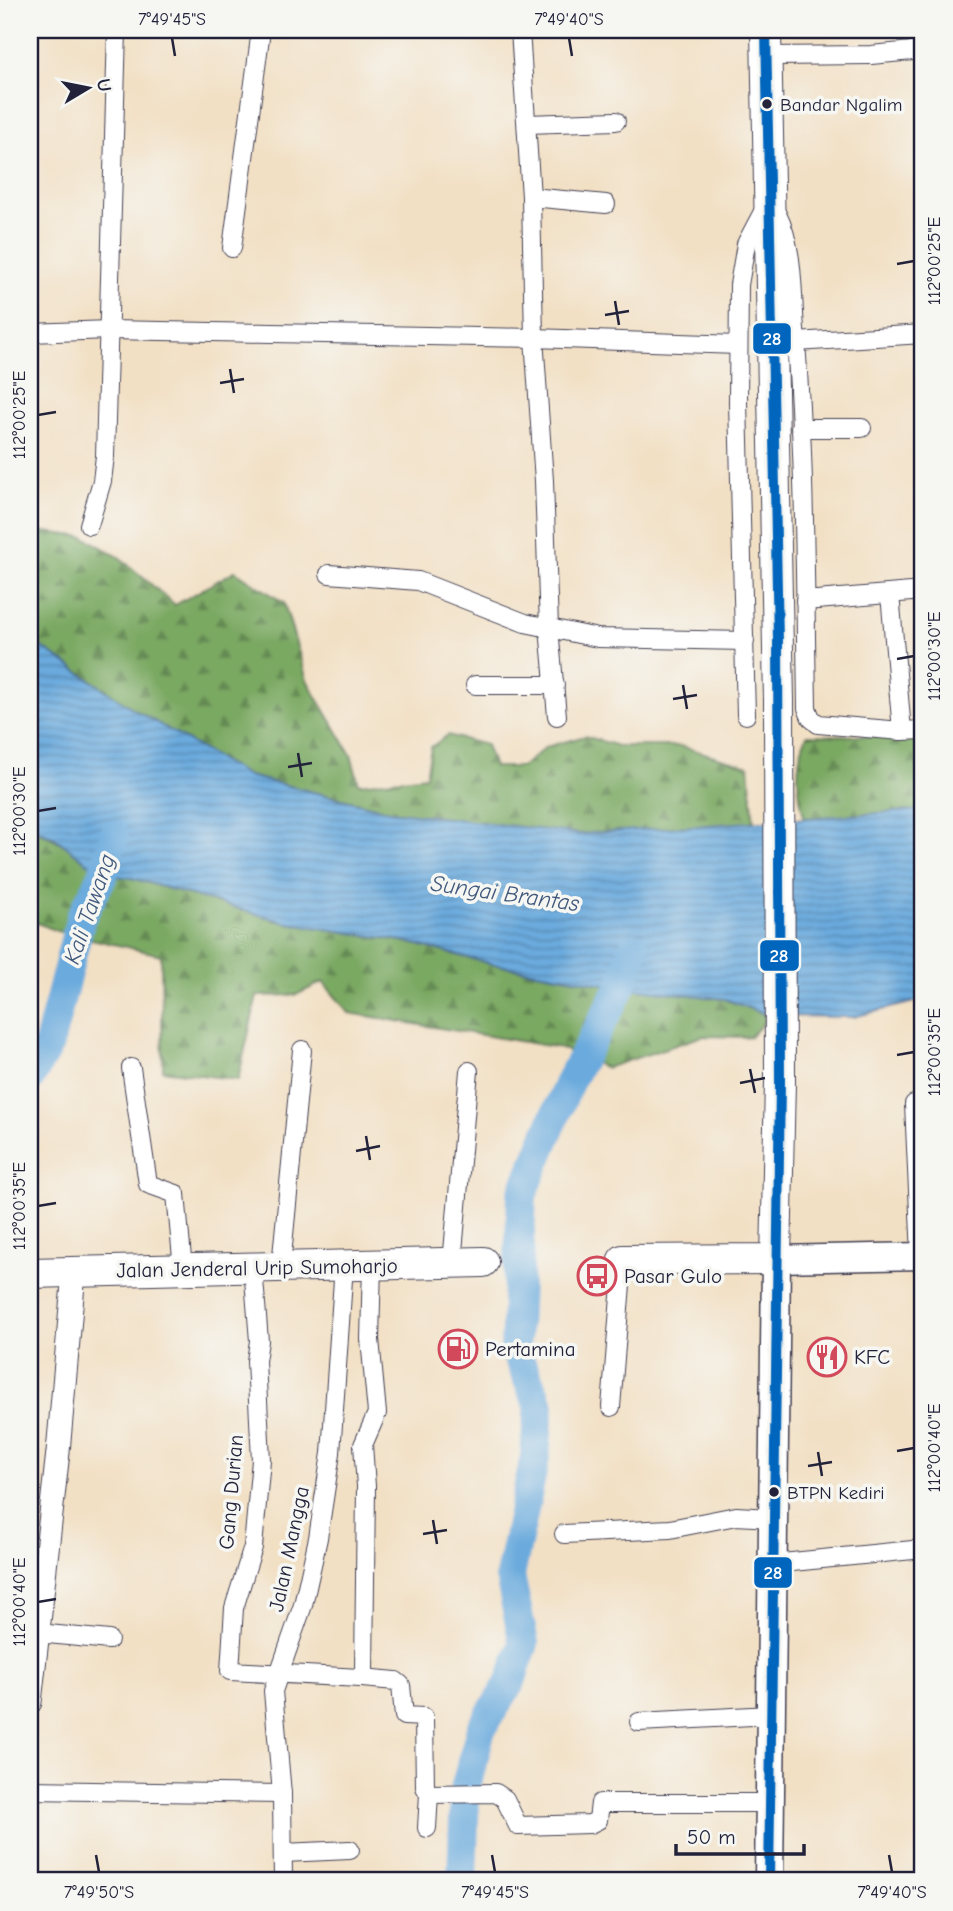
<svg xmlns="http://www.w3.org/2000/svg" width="953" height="1911" viewBox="0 0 953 1911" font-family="'Comic Neue',sans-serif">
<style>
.forest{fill:url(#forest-firs);stroke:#4e664e;stroke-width:2}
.water{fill:url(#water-rules);stroke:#46668c;stroke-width:2}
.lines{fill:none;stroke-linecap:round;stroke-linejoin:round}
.river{stroke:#6aaadd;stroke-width:30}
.minor-casing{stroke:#413e50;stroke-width:20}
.tertiary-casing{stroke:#413e50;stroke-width:25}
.secondary-casing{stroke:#413e50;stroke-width:29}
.primary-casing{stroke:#413e50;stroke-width:31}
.trunk-casing{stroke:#413e50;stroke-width:32}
.minor{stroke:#fff;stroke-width:18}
.tertiary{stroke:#fff;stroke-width:23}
.secondary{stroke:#fff;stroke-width:26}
.primary{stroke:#fff;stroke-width:28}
.trunk{stroke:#fff;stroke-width:30}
.bus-1-casing{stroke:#f6f6f2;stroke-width:16}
.bus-1{stroke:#0065bd;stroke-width:10}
.ticks{fill:none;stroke:#22223b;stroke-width:2.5}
.bus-dot{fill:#22223b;stroke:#f6f6f2;stroke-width:2.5}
.labels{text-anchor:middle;stroke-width:7;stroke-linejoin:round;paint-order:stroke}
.bus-label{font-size:19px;fill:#22223b;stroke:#f6f6f2;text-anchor:start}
.street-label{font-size:21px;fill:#22223b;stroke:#f6f6f2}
.poi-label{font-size:21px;fill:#22223b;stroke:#f6f6f2;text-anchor:start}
.water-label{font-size:23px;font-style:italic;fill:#3f587c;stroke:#f6f6f2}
.line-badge{stroke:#f6f6f2;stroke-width:2.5}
.badge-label{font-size:19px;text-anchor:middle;font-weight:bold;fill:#fff}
.neatline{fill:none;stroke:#22223b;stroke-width:2.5}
.ticks-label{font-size:18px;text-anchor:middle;fill:#22223b}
</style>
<defs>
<pattern id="forest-firs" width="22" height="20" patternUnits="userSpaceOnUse" patternTransform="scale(1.75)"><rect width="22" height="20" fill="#7aa962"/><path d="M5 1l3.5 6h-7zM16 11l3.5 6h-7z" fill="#648952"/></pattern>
<pattern id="water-rules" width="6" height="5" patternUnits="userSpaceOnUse" patternTransform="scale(1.75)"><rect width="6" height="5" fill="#6aaadd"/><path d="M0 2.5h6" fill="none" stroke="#578ab4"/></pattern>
</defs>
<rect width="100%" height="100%" fill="#f6f6f2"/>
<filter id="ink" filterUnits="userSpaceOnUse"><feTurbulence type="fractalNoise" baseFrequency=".0143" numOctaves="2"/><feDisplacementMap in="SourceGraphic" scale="14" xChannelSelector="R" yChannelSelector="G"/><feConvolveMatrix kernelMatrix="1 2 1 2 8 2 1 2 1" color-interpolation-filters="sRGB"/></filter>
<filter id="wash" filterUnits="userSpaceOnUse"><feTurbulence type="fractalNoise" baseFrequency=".00686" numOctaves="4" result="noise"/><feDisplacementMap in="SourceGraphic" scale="28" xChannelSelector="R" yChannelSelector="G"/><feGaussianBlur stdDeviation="1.57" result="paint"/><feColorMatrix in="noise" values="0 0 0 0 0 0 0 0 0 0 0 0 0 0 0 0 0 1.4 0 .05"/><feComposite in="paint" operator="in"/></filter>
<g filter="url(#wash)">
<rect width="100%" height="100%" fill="#f2e0c5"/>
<g class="forest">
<polygon points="30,530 84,537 119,557 175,605 235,571 284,603 307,680 351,755 359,784 426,776 431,747 448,735 486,745 494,767 522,767 546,747 585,736 618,746 680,746 749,766 754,823 579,834 513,828 390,811 248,776 135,710 30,639"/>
<path d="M807,735L923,737V810L805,820C797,791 794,763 807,735Z"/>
<polygon points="30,827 132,878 288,923 403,941 492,964 569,978 725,999 770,1016 750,1037 703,1036 606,1068 561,1048 349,1013 323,982 296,995 257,996 238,1080 163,1070 161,955 57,931 30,920"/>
</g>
<polygon class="water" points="30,639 135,710 248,776 390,811 579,834 923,810 923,1000 853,1017 770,1016 725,999 621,987 492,964 403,941 288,923 132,878 103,875 54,837 30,827"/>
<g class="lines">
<g class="river">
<polyline points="30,1078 49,1044 81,917 103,875 114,835"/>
<polyline points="462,1881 465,1790 481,1729 511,1681 524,1643 510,1576 535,1457 539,1405 515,1350 522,1195 570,1080 621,987 634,947"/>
</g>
</g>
</g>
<g filter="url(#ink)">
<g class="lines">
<defs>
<g id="minor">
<polyline points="768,56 871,55 923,50"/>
<polyline points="527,124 616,121"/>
<polyline points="531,197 606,204"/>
<path d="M777,214C794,248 792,291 795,329C805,455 805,582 807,708L811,718L818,724L902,731L923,730"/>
<polyline points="232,248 261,30"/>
<polyline points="30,333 109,330 534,338 531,197 520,30"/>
<polyline points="796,342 923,334"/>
<polyline points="800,428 862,428"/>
<polyline points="89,525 102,481 105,456 117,30"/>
<polyline points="329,574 418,581 525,623 598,638 745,641"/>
<polyline points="890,594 902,731"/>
<polyline points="805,601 923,591"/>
<polyline points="475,685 555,685"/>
<polyline points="746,715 738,402 739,285 746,244 765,208"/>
<polyline points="557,716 549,628 544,481 534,338 738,345"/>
<polyline points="131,1068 148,1184 176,1194 183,1269"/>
<polyline points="914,1104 921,1256"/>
<polyline points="452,1263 469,1071"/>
<polyline points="281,1266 302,1050"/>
<polyline points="253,1267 259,1341 256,1361 261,1460 253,1547 234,1608 230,1671 360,1678 364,1674 366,1486 363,1445 377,1413 370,1339 372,1265"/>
<polyline points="611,1407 623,1260"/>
<polyline points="564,1534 670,1529 736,1516 773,1518"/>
<polyline points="772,1564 923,1549"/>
<polyline points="38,1633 109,1640"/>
<polyline points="362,1678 396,1681 401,1685 404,1716 424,1717 425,1787 429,1794 496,1793 505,1799 518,1826 590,1824 598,1820 600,1803 770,1803"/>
<polyline points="639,1722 771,1715"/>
<polyline points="30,1790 282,1794"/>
<polyline points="427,1828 429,1794"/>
<polyline points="283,1853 350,1850"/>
<polyline points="283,1881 282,1794 273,1691 303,1605 318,1538 331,1453 344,1265"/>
</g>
<polyline id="tertiary" points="30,1702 58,1452 74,1273"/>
<polyline id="secondary" points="776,1259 923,1256"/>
<polyline id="primary" points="769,1881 776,1259"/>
<g id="trunk">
<polyline points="623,1260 776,1259 780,1082 779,701 766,30"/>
<polyline points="30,1273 483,1262"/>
</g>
</defs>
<use href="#minor" class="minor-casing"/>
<use href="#tertiary" class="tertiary-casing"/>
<use href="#secondary" class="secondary-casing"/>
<use href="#primary" class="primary-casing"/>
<use href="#trunk" class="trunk-casing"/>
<use href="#minor" class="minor"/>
<use href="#tertiary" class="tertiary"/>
<use href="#secondary" class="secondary"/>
<use href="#primary" class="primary"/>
<use href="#trunk" class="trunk"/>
<defs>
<polyline id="bus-1" points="766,30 778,641 780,1082 769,1881"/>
</defs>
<use href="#bus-1" class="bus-1-casing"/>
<use href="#bus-1" class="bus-1"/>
</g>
</g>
<path class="ticks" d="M172,38L175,56M569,38L572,56M897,264L914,261M615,301L619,325M605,315L629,311M230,369L234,393M220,383L244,379M38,415L56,412M897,659L914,656M683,685L687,709M673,699L697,695M298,753L302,777M288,767L312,763M38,811L56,808M897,1055L914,1052M750,1069L755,1093M740,1083L765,1078M366,1136L370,1160M356,1151L380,1146M38,1206L56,1203M897,1451L914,1448M818,1452L822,1476M808,1466L832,1462M433,1520L437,1544M423,1534L447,1530M38,1602L56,1599M96,1855L99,1872M492,1855L495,1872M889,1855L892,1872"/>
<defs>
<symbol id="bus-ring" viewBox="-11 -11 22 22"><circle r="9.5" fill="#f6f6f2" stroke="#d1495b" stroke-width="1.5"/><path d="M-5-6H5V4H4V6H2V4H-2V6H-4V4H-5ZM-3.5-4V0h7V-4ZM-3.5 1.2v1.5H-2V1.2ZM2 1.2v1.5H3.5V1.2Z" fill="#d1495b"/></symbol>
<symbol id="fuel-ring" viewBox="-11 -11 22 22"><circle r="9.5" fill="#f6f6f2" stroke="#d1495b" stroke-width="1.5"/><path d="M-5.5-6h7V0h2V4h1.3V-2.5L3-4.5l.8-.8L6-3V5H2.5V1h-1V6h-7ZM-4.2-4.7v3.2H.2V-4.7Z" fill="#d1495b"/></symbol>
<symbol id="restaurant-ring" viewBox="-11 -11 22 22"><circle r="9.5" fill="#f6f6f2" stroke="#d1495b" stroke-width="1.5"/><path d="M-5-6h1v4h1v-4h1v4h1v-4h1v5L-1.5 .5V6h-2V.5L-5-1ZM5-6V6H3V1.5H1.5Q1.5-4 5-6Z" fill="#d1495b"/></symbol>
</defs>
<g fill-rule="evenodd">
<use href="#bus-ring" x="575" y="1254" width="44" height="44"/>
<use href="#fuel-ring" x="436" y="1327" width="44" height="44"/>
<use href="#restaurant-ring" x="805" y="1335" width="44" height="44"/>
</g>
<g class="bus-dot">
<circle cx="767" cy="104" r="6"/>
<circle cx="774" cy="1492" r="6"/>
</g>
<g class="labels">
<g class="bus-label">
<text x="780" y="111">Bandar Ngalim</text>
<text x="787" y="1499">BTPN Kediri</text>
</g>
<g class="street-label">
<text transform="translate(257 1268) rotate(-1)" y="7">Jalan Jenderal Urip Sumoharjo</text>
<text transform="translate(231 1492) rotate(-85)" y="7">Gang Durian</text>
<text transform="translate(289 1549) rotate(-78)" y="7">Jalan Mangga</text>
</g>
<g class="poi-label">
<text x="624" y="1283">Pasar Gulo</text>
<text x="485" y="1356">Pertamina</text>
<text x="854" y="1364">KFC</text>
</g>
<g class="water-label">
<text transform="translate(505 893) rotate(8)" y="8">Sungai Brantas</text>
<text transform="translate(89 909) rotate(-71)" y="8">Kali Tawang</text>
</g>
</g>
<g class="line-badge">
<rect x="752" y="322" width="40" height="33" rx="7" fill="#0065bd"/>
<rect x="759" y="939" width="41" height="33" rx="7" fill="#0065bd"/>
<rect x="753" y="1556" width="40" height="33" rx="7" fill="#0065bd"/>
</g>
<g class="badge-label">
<text x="772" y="345">28</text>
<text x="779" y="962">28</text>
<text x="773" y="1579">28</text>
</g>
<rect width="953" height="1911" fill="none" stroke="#f6f6f2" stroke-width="77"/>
<g transform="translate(88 88) rotate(80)" stroke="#f6f6f2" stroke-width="5" paint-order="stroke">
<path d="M0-5L12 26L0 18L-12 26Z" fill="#22223b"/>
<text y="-10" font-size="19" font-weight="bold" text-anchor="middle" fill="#22223b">U</text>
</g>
<path d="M676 1844v10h128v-10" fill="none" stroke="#22223b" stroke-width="3.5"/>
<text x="687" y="1844" font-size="21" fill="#22223b" stroke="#f6f6f2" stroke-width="5" paint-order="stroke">50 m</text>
<rect x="38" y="38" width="876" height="1834" class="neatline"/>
<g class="ticks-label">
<text x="172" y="25">7°49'45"S</text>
<text x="569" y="25">7°49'40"S</text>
<text transform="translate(934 261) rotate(-90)" y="6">112°00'25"E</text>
<text transform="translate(19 415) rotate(-90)" y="6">112°00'25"E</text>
<text transform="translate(934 656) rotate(-90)" y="6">112°00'30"E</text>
<text transform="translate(19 811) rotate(-90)" y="6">112°00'30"E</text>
<text transform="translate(934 1052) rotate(-90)" y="6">112°00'35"E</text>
<text transform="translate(19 1206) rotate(-90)" y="6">112°00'35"E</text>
<text transform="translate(934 1448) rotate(-90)" y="6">112°00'40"E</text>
<text transform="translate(19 1602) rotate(-90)" y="6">112°00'40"E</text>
<text x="99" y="1898">7°49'50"S</text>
<text x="495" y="1898">7°49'45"S</text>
<text x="892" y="1898">7°49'40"S</text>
</g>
</svg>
